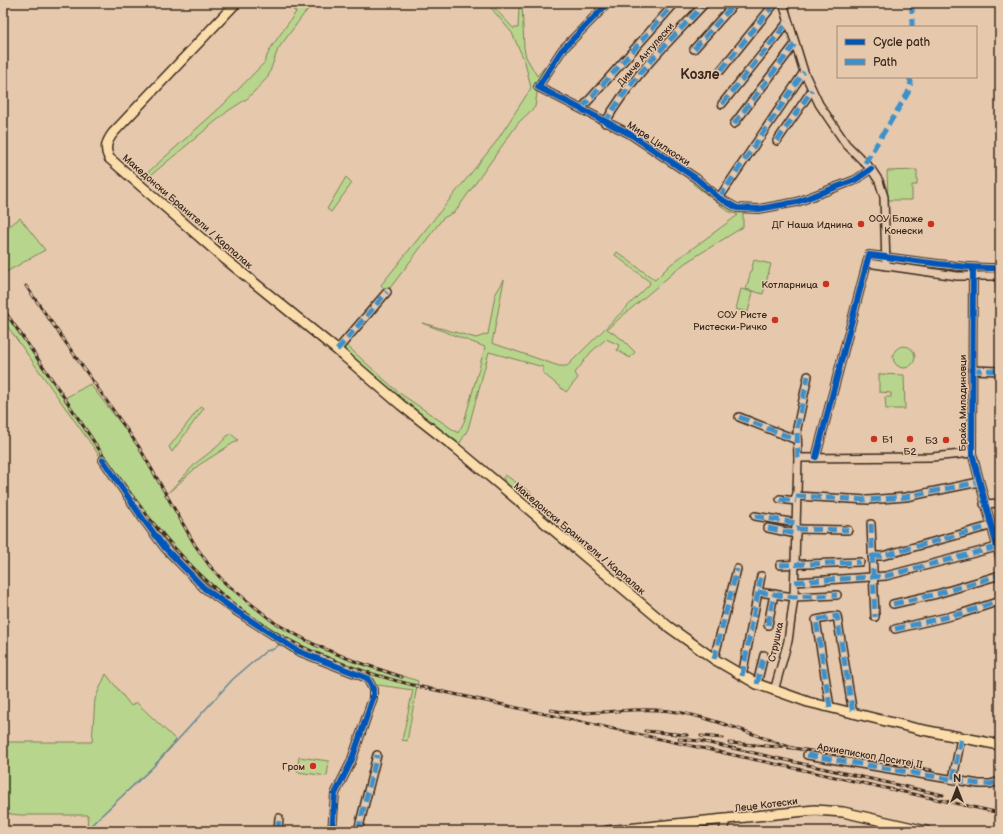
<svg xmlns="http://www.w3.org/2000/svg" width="1003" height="834" viewBox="0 0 1003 834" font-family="'Balsamiq Sans',sans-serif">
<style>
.green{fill:#b8d58d;stroke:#7a8056}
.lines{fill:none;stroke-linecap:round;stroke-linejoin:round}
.stream{stroke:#658694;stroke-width:1.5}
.minor-casing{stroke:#3b2a1e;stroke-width:10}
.major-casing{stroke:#3b2a1e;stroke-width:12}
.minor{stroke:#e6c9ad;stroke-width:7}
.major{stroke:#fbddab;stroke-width:9}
.rail-casing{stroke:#3b2a1e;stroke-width:3}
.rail{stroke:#e6c9ad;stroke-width:1.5;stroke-dasharray:4.5;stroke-linecap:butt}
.quiet{stroke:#3e90ca;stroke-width:5;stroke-dasharray:10 5;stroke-linecap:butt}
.cycleway-casing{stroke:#e6c9ad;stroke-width:8}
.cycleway{stroke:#0057b8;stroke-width:6}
.poi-dot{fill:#c8321e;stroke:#e6c9ad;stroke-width:1.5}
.labels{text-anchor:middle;stroke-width:3;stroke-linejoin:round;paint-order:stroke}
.street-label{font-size:10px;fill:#3b2a1e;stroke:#e6c9ad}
.poi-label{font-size:10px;fill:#3b2a1e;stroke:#e6c9ad;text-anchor:end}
.district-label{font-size:14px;font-weight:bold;fill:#3b2a1e;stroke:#e6c9ad}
</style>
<rect width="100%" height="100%" fill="#e6c9ad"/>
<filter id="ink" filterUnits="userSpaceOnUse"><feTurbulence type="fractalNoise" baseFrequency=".025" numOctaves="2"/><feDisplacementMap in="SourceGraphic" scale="8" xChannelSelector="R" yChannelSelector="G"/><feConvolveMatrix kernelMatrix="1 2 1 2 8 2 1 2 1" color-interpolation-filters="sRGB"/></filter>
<g filter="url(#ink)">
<g class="green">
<polygon points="298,3 322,3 311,6 304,14 278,49 268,77 248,98 228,111 139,185 136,183 223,105 264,63 270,49 296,12 293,10"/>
<polygon points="487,3 490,3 513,28 518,28 519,8 522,3 524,48 526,57 537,76 571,36 538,87 535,107 519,122 455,212 443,218 387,292 381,285 496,142 531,88 525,62 512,33"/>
<polygon points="917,170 917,185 912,185 912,200 888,200 887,171"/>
<polygon points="346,177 352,183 331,212 327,209"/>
<polygon points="697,179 719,198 743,208 743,227 685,263 607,329 622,339 635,352 630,358 617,350 619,345 606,339 591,352 575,373 578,378 566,392 543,373 543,367 489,352 468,429 460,443 449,442 337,350 344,343 398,392 458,433 464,422 485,347 422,323 476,338 488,334 495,295 504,280 492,343 559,366 567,366 649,285 650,282 615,255 617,252 655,280 671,264 738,215 728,211 693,184"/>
<polygon points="20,218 45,250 8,271 3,276 3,231"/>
<polygon points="754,260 771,264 763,294 746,289"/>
<polygon points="741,289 753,292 748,312 736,309"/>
<polygon points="3,309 65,398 90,384 139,447 167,494 196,463 218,446 230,433 238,440 199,465 167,494 195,545 209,565 225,583 275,623 334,653 418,681 407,741 402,740 413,690 378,685 373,698 371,682 298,651 204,588 165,548 3,320"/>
<circle cx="904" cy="357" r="11"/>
<polygon points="879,374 904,375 905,409 886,409 885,397 891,397 891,393 879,392"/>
<polygon points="201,406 204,408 172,452 169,447"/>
<polygon points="505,475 532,493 524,505 503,478"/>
<polygon points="106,674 131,706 136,702 176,740 153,767 87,829 88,815 20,815 3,813 3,742 92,742 95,699"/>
<polygon points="299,757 329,761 327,776 297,772"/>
</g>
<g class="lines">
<polyline class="stream" points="87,829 153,767 233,679 266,651 274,649 281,643"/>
<defs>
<g id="minor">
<polyline points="608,3 562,50 538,87 630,134 697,179 719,198 737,208 759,209 797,202 855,180 871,169"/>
<polyline points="783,3 804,72 819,104 846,144 871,169 879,181 884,197 886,266"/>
<polyline points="694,49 735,3"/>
<polyline points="721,70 775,3"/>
<polyline points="722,104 788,22"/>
<polyline points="582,108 675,3"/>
<path d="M605,123C631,77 670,41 705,3"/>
<polyline points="734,124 795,44"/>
<polyline points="777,141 812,90"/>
<polyline points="719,198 804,72"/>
<polyline points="867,263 957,276 1000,276"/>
<polyline points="973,268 972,453 1000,558"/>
<polyline points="337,350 387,292"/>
<polyline points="972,370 1000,371"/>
<polyline points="739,417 797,440"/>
<path d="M816,457L869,255C913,260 956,268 1000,268"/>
<polyline points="798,458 932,457 972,453"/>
<polyline points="103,460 143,519 165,548 204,588 236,611 298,651 367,678 373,689 373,698 351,762 335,794 332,831"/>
<polyline points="796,496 868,500 906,497 979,482"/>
<polyline points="780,499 796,501"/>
<polyline points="984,504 1000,503"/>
<polyline points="755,516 796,523"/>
<polyline points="871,524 875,617"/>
<polyline points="768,528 796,534"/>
<polyline points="796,529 848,530"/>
<polyline points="872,556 882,556 990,526"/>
<polyline points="780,565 860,562"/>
<polyline points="795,582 886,576 997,547"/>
<polyline points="758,592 794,597 837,595"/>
<polyline points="893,604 937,594 1000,575"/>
<polyline points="768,625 774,594"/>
<polyline points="895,629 960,614 1000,601"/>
<polyline points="714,659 737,569"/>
<polyline points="742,676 761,576"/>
<polyline points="757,684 764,655"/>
<polyline points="774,691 788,641 794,597 798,458 797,428 808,376"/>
<polyline points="830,707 816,620 837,616 853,714"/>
<polyline points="807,755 979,784 990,784 1000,781"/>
<polyline points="953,779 961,738"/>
<polyline points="278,831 279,818"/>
<polyline points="358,831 377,755"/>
<polyline points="723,831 726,820"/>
</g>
<g id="major">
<path d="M236,3L113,133C107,141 104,148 109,158L225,259L337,350L401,405L457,449L669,627L714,659L757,684L808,702L918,729L1000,745"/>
<polyline points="607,831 815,810 843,812 926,831"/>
</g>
</defs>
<use href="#minor" class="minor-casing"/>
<use href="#major" class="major-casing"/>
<use href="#minor" class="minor"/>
<use href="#major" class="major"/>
<defs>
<g id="rail">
<polyline points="26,286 139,447 195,545 209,565 225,583 275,623 313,644 354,661 402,677"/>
<path d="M3,309C26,341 48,374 70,406C124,487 180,572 263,625C310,655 363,673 417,686L1000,813"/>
<path d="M551,710C587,717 621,708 657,710C698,711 753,735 793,748"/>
<polyline points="645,731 687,735"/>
<polyline points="701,736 723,738"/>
<polyline points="679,739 700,741 943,795"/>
<polyline points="729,743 793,748 931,770"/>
</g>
</defs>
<use href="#rail" class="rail-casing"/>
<use href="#rail" class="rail"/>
<g class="quiet">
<polyline points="912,3 912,27"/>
<polyline points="694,49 735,3"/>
<polyline points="721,70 775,3"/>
<polyline points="722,104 788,22"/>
<polyline points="582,108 675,3"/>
<path d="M605,123C631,77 670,41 705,3"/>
<polyline points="734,124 795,44"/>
<polyline points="777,141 812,90"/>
<polyline points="865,163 908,93 911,82 909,77"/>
<polyline points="719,198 804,72"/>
<polyline points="337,350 387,292"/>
<polyline points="972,370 1000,371"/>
<polyline points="739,417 797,440"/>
<polyline points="798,458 797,428 808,376"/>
<polyline points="796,496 868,500 906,497 979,482"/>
<polyline points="780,499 796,501"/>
<polyline points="755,516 796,523"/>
<polyline points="871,524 875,617"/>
<polyline points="768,528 796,534"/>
<polyline points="796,529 848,530"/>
<polyline points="872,556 882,556 990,526"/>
<polyline points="780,565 860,562"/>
<polyline points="795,582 886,576 997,547"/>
<polyline points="758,592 794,597 837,595"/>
<polyline points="893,604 937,594 1000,575"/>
<polyline points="768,625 774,594"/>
<polyline points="895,629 960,614 1000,601"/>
<polyline points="714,659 737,569"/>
<polyline points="742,676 761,576"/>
<polyline points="757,684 764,655"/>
<polyline points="830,707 816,620 837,616 853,714"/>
<polyline points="807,755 979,784 990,784 1000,781"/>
<polyline points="953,779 961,738"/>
<polyline points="278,831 279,818"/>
<polyline points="358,831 377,755"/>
</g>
<defs>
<g id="cycleway">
<polyline points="608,3 562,50 538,87 630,134 697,179 719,198 737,208 759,209 797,202 855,180 871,169"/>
<polyline points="973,268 972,453 1000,558"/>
<path d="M816,457L869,255C913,260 956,268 1000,268"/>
<polyline points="103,460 143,519 165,548 204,588 236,611 298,651 367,678 373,689 373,698 351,762 335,794 332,831"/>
</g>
</defs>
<use href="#cycleway" class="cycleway-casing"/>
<use href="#cycleway" class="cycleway"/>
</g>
</g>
<g class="poi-dot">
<circle cx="861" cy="224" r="4"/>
<circle cx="931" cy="224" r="4"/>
<circle cx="826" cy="284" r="4"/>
<circle cx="775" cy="320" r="4"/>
<circle cx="874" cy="439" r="4"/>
<circle cx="910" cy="439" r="4"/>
<circle cx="946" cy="440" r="4"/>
<circle cx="313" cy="766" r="4"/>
</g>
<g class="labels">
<g class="street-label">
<text transform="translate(645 54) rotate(-49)" y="4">Димче Антулески</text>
<text transform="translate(659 143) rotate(33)" y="4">Мире Цилкоски</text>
<text transform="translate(188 211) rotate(41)" y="4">Македонски Бранители / Карпалак</text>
<text transform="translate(962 403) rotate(-90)" y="4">Браќа Миладиновци</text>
<text transform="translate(580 538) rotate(40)" y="4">Македонски Бранители / Карпалак</text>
<text transform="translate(775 642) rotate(-78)" y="4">Струшка</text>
<text transform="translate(870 755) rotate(10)" y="4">Архиепископ Доситеј II</text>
<text transform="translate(766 804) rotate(-7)" y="4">Леце Котески</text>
</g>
<g class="poi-label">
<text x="923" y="222">ООУ Блаже<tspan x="923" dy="12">Конески</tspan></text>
<text x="853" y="228">ДГ Наша Иднина</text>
<text x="818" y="288">Котларница</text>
<text x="767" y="318">СОУ Ристе<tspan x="767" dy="12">Ристески-Ричко</tspan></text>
<text x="882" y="443" text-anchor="start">Б1</text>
<text x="938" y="444">Б3</text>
<text x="910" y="455" text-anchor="middle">Б2</text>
<text x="305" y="770">Гром</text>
</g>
<g class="district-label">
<text x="700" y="79">Козле</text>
</g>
</g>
<rect width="1003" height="834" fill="none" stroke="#e6c9ad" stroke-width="16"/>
<rect x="8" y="8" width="987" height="818" fill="none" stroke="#3b2a1e" stroke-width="1.5" filter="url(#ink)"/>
<rect x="837" y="26" width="140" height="52" fill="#e6c9ad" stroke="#a28974"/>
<rect x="845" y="39" width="20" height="6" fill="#0057b8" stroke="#a28974"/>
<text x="873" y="46" font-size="12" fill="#3b2a1e">Cycle path</text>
<rect x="845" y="59" width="20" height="6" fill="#3e90ca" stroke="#a28974"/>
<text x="873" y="66" font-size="12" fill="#3b2a1e">Path</text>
<g transform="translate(957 788)" stroke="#e6c9ad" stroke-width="3" paint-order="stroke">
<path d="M0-3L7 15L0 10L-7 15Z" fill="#3b2a1e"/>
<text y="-6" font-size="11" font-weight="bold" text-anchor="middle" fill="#3b2a1e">N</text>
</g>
</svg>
